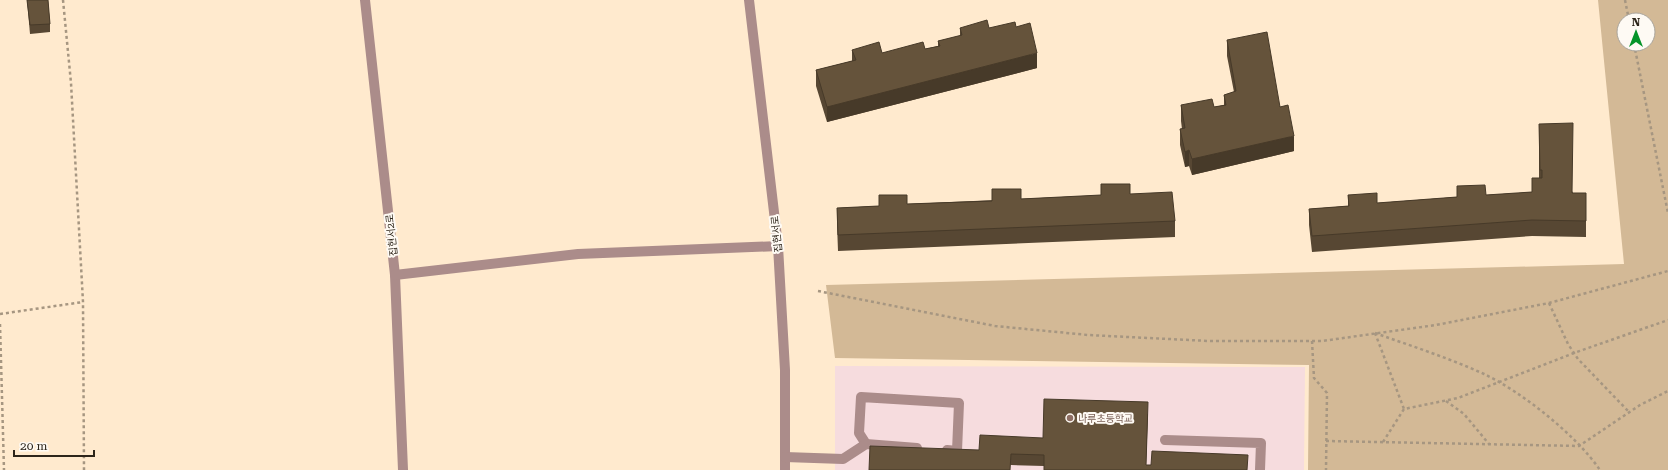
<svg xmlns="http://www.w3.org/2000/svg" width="1668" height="470" viewBox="0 0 1668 470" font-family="'Roboto Serif','Noto Sans KR',serif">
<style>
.education{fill:#f6dcde}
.green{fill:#d3b996;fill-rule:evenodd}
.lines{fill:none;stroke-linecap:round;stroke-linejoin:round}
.path{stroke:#a69681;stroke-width:2.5;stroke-dasharray:3 3;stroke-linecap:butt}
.minor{stroke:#ab8c8a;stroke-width:10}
.wall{fill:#574733}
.shaded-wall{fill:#473a29}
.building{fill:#65533b;stroke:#473a29}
.education-dot{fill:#8d6e63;stroke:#fefaf4;stroke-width:1.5}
.labels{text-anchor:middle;stroke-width:4;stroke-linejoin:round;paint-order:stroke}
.street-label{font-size:10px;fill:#2d251a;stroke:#fefaf4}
.education-label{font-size:10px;fill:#785e54;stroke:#fefaf4;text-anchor:start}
</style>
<rect width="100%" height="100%" fill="#ffeace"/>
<polygon class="education" points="835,366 1305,367 1304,470 835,470"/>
<path class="green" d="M1598,0H1668V470H1308L1309,365L835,358L826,285L1624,264ZM1624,20H1648V44H1624Z"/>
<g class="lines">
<g class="path">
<polyline points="63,0 71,83 83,302 84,470"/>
<polyline points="1625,0 1629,20"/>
<polyline points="1634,44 1668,213"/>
<polyline points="818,291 995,326 1088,335 1209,341 1322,341 1436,325 1549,303 1668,271"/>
<polyline points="1549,303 1568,344 1578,359 1629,412"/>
<polyline points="0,314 83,302"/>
<polyline points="0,324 4,470"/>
<path d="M1375,333C1411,346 1449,358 1484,374C1522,392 1576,435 1600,470"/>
<polyline points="1375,333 1404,409"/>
<polyline points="1312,341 1314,378 1327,393 1326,470"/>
<polyline points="1446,401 1464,414 1489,444"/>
<polyline points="1326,441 1579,446 1640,405 1668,391"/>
<polyline points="1383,442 1404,409 1458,398 1574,353 1668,320"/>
</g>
<g class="minor">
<polyline points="365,0 395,275 403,470"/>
<polyline points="749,0 778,246 785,370 785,470"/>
<polyline points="395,275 578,254 778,246"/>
<polyline points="1165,440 1261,443 1260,470"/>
<polyline points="866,444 859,433 861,397 959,403 957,451 947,450"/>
<polyline points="785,457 843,459 866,444 917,448"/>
</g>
</g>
<g class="wall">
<polygon points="27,0 48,0 50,24 50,32 30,34"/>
<polygon points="1016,27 1037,68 827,122 816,86 816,70 852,61 852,50 882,53 925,49 938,46 938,41 960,36 960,28 989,28"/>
<polygon points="1227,40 1280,107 1294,151 1192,175 1189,166 1185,167 1180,145 1180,129 1182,129 1181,121 1181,105 1214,107 1224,105 1224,95 1234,92 1227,56"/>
<polygon points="1539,124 1573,193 1586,193 1586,237 1532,236 1312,252 1309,225 1309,209 1348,206 1348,195 1377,203 1457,197 1457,186 1486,195 1532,192 1539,178"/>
<polygon points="1130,194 1175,221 1175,237 838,251 837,224 837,208 879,206 879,195 907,204"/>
<polygon points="1148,414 1146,465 1248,470 1044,466 1011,465 979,450 1043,438"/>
</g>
<g class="shaded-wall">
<polygon points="1037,53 1037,68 827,122 827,107"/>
<polygon points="1294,136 1294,151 1192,175 1192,159"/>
<polygon points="1189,150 1189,166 1185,167 1185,152"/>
</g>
<g class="building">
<polygon points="27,0 48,0 50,24 30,25"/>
<polygon points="987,20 989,28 1015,22 1016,27 1030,23 1037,53 827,107 816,70 856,60 852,50 879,42 882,53 923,42 925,49 940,46 938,41 962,35 960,28"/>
<polygon points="1267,32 1280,107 1288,105 1294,136 1192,159 1189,150 1185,152 1180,129 1185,128 1181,105 1212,99 1214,107 1226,105 1224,95 1236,91 1227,40"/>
<polygon points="1573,123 1572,193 1586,193 1586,221 1532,220 1312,236 1309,209 1349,206 1348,195 1377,193 1377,203 1457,197 1457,186 1485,185 1486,195 1532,192 1532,178 1542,178 1542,170 1540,170 1539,124"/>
<polygon points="1101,184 1130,184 1130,194 1172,192 1175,221 838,235 837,208 879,206 879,195 907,195 907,204 992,201 992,189 1021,189 1021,199 1101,195"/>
<polygon points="1044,399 1148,402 1146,465 1151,465 1152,451 1248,455 1247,470 1044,470 1044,455 1011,454 1010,470 869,470 870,446 979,450 980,435 1043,438"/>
</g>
<circle class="education-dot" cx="1070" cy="418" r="4"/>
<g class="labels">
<g class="street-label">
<text transform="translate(776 234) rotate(-96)" y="4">집현서로</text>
<text transform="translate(391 235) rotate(-96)" y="4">집현서2로</text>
</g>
<g class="education-label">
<text x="1078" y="422">나루초등학교</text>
</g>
</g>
<g transform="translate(1636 32)"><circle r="19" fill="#fefaf4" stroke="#aaa59d"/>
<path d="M0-3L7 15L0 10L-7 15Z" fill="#049429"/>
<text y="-6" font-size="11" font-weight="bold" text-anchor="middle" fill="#2d251a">N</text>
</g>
<path d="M14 450v6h80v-6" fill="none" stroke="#2d251a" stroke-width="2"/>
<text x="20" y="450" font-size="12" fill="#2d251a" stroke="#fefaf4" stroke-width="3" paint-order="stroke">20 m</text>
</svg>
